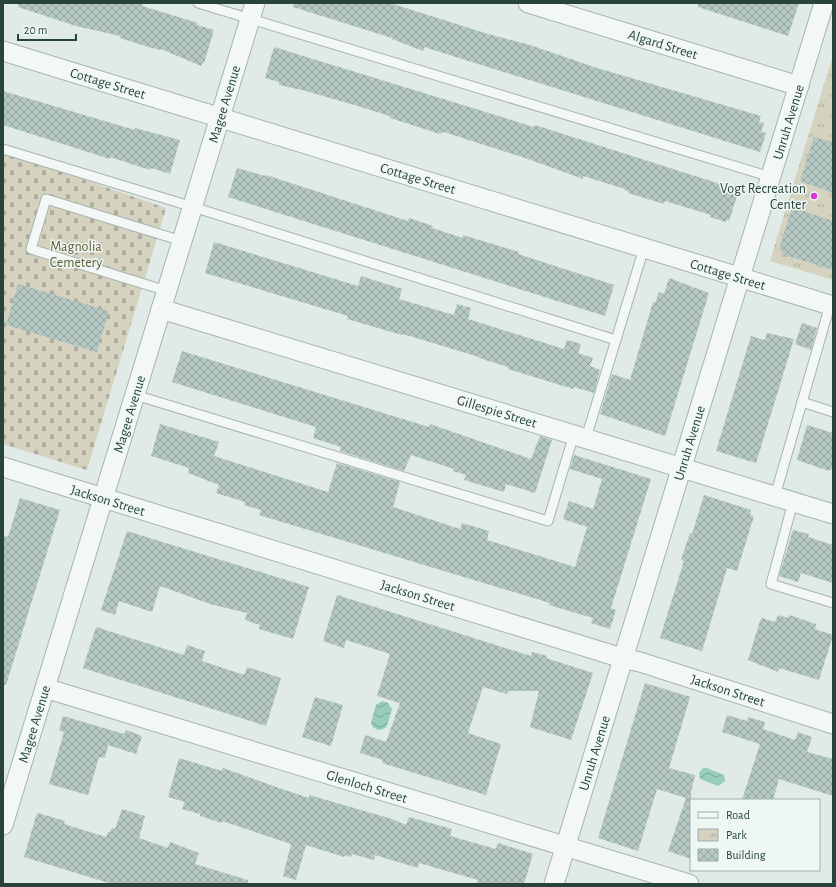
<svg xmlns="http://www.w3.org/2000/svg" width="836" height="887" viewBox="0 0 836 887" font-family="'Alegreya Sans',sans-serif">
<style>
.cemetery{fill:url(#cemetery-stones)}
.park{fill:url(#park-tufts)}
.water{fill:url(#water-waves)}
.building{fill:url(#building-cross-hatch)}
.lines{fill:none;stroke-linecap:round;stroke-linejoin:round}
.lane-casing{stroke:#a5b5b0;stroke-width:11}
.street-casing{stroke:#a5b5b0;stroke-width:21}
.lane{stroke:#f3f8f7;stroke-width:9}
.street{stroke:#f3f8f7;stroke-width:19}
.poi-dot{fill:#d53ad9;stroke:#eff7f5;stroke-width:1.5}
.labels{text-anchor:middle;stroke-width:3;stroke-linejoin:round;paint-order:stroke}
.street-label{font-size:14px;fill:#27433c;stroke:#eff7f5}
.poi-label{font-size:14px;fill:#27433c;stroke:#eff7f5;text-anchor:end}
.park-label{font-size:14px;fill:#605c33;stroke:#eff7f5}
</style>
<defs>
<pattern id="cemetery-stones" width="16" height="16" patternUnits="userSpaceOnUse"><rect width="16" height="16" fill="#d5d2c0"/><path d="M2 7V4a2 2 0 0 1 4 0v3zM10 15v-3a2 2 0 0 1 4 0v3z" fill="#adac9d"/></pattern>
<pattern id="park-tufts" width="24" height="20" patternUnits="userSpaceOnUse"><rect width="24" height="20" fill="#d5d2c0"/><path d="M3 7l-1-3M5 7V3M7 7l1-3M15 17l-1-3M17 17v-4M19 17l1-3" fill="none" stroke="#adac9d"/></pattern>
<pattern id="water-waves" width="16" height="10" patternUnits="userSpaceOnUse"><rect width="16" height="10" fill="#97cdb9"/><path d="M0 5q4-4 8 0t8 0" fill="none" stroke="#7ba898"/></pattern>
<pattern id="building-cross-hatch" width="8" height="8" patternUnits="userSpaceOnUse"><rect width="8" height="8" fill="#b6c8c3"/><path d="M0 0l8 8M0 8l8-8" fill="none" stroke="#94a4a0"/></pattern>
</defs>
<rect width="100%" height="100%" fill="#e0eae7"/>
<polygon class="cemetery" points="3,154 56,170 166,208 87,470 3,444"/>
<polygon class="park" points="833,55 833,280 770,261"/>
<g class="water">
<path d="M382,701L388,703L392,709L387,726C382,731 377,731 372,726L371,722L376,705Z"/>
<polygon points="703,768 707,768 724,775 725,781 718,786 700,779 699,773"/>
</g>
<g class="building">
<polygon points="19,3 143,3 142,6 198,23 197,25 214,30 204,63 203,62 201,66 161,49 160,50 145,46 120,38 120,36 76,26 18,7"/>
<polygon points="294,3 390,3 488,34 530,45 597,68 761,116 759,122 764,123 761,132 766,133 760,152 424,47 423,51 392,39 392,38 293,7"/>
<polygon points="698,3 799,3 788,36 698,7"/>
<polygon points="274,47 534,127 535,125 739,190 729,221 726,220 726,222 710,217 711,215 665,201 664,204 628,193 629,192 622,188 583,176 583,179 525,158 444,132 440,134 390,118 390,116 361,107 306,91 279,85 279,82 265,78"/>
<polygon points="3,91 135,130 135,128 180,140 170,174 151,168 150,170 110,157 110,159 3,125"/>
<polygon points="814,137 833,142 833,193 800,181"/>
<polygon points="237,168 265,176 266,175 408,221 409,218 433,226 432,228 463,238 463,235 486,242 519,252 518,254 614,285 605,316 228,197"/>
<polygon points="792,207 833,221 833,270 782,254 783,251 779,250"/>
<polygon points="214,242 358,286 361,276 402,289 399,299 454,315 457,304 471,308 468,319 564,349 567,340 581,344 578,353 593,358 590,366 600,370 594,393 574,387 573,389 508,369 508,367 479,358 479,357 403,334 402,335 347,319 348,316 205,273"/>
<polygon points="669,278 709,293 665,436 600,414 612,374 630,380 653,302 655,303 659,292 664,294"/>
<polygon points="18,284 109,311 97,352 6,325"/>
<polygon points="802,323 817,328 811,350 795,344"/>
<polygon points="767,333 794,339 756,463 716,451 751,336 765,340"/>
<polygon points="182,351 429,427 430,424 531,459 540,436 552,440 535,493 506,484 504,492 464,480 466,475 453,471 454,469 411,455 404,471 340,451 341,447 313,438 316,427 172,382"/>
<polygon points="160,424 219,442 214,456 328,492 337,463 400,482 393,507 460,529 462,523 489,531 487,540 575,567 587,527 563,519 569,501 593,509 602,479 570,469 574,455 651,479 611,608 616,610 610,629 591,623 593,618 549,605 550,603 259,515 261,510 244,505 245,502 216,493 219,485 188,473 189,468 151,456"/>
<polygon points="807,425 833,433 833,470 830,469 829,471 797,460"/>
<polygon points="704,495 751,510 750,515 754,516 737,571 727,568 702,651 660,638 684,561 681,560 690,533 692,534"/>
<polygon points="20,498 60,510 6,685 3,685 3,535 8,537"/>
<polygon points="793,530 809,534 808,537 833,545 833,583 801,573 798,582 779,576"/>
<polygon points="127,531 309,587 293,639 259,629 260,625 245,620 247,613 210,604 160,586 152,612 119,601 115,615 101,610"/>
<polygon points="337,595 531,656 532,652 547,656 546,658 593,673 571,740 530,727 539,691 508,691 507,694 483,687 468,733 501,744 486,795 382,763 383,760 360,753 365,735 386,742 400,703 377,696 390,654 346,640 344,648 323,641"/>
<polygon points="778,615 788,618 789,615 816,624 815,629 833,635 819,680 779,668 778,672 748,660 760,621 762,618 775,622"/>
<polygon points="96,627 184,655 187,645 205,651 202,661 244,675 247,667 281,678 266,726 83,668"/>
<polygon points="645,683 690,697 669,768 695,775 691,792 691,859 668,851 686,798 657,789 638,851 598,838"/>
<polygon points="315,697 343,705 331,746 302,737"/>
<polygon points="727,715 747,721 748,717 765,722 763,729 795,740 798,732 812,737 807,752 833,759 833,796 779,779 773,800 742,800 760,744 722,732"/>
<polygon points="63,716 124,734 126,730 142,736 136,754 108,745 105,758 99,757 88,795 49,784 64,732 59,730"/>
<polygon points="179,758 222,771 223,768 279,788 309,798 309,795 392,819 406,825 409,817 452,829 450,836 496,849 498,843 533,854 524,884 477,884 478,880 419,863 418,868 375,855 374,860 352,854 351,857 345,855 344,857 306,845 296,880 283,876 291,844 222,821 222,823 200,816 200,814 182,809 185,802 168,797"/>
<polygon points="122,809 145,816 139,838 168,848 170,842 199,853 195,864 248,880 248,884 112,884 24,857 36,816 38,813 65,821 64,824 106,837 108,832 110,832 112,828 115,829"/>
</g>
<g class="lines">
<defs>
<g id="lane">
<polyline points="198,3 771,177"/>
<polyline points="3,149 193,207 616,340"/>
<polyline points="167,291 31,249 46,199 182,241"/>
<polyline points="135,395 548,521 574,434"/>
<polyline points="802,402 833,412"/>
<polyline points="586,438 644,248"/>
<polyline points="775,496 830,305"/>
<polyline points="793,502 771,584 833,603"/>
</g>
<g id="street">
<polyline points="528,3 799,86"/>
<polyline points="3,51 833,306"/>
<polyline points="161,309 833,514"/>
<polyline points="3,467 622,658 640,662 833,724"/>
<polyline points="45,688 689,884"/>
<polyline points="3,825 255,3"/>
<polyline points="554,884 824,3"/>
</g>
</defs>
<use href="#lane" class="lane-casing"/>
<use href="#street" class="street-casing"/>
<use href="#lane" class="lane"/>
<use href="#street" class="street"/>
</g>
<circle class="poi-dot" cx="814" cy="196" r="4"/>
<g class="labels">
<g class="street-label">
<text transform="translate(663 44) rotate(17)" y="5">Algard Street</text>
<text transform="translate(108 83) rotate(17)" y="5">Cottage Street</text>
<text transform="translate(224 104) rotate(-73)" y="5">Magee Avenue</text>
<text transform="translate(788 122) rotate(-73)" y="5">Unruh Avenue</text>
<text transform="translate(418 178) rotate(17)" y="5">Cottage Street</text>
<text transform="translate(728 274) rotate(17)" y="5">Cottage Street</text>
<text transform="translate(497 411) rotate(17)" y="5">Gillespie Street</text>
<text transform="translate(129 414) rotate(-73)" y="5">Magee Avenue</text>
<text transform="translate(689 443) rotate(-73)" y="5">Unruh Avenue</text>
<text transform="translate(108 500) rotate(17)" y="5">Jackson Street</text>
<text transform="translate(418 595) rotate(17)" y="5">Jackson Street</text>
<text transform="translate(728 690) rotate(18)" y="5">Jackson Street</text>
<text transform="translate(34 724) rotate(-73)" y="5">Magee Avenue</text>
<text transform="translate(594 753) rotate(-73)" y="5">Unruh Avenue</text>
<text transform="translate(367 786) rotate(17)" y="5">Glenloch Street</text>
</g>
<g class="poi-label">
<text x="806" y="193">Vogt Recreation<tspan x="806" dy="16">Center</tspan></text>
</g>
<g class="park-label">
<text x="76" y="251">Magnolia<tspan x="76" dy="16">Cemetery</tspan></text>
</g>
</g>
<rect width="836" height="887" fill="none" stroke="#27433c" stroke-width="8"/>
<rect x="690" y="799" width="130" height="72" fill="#eff7f5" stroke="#9fafab"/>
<rect x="698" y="812" width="20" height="6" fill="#f3f8f7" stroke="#9fafab"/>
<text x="726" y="819" font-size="12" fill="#27433c">Road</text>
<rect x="698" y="829" width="20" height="12" fill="url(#park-tufts)" stroke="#9fafab"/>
<text x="726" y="839" font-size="12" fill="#27433c">Park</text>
<rect x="698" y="849" width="20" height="12" fill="url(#building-cross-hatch)" stroke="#9fafab"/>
<text x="726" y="859" font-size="12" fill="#27433c">Building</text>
<path d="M18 34v6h58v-6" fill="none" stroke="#27433c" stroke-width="2"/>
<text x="24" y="34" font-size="12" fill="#27433c" stroke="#eff7f5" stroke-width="3" paint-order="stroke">20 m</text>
</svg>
